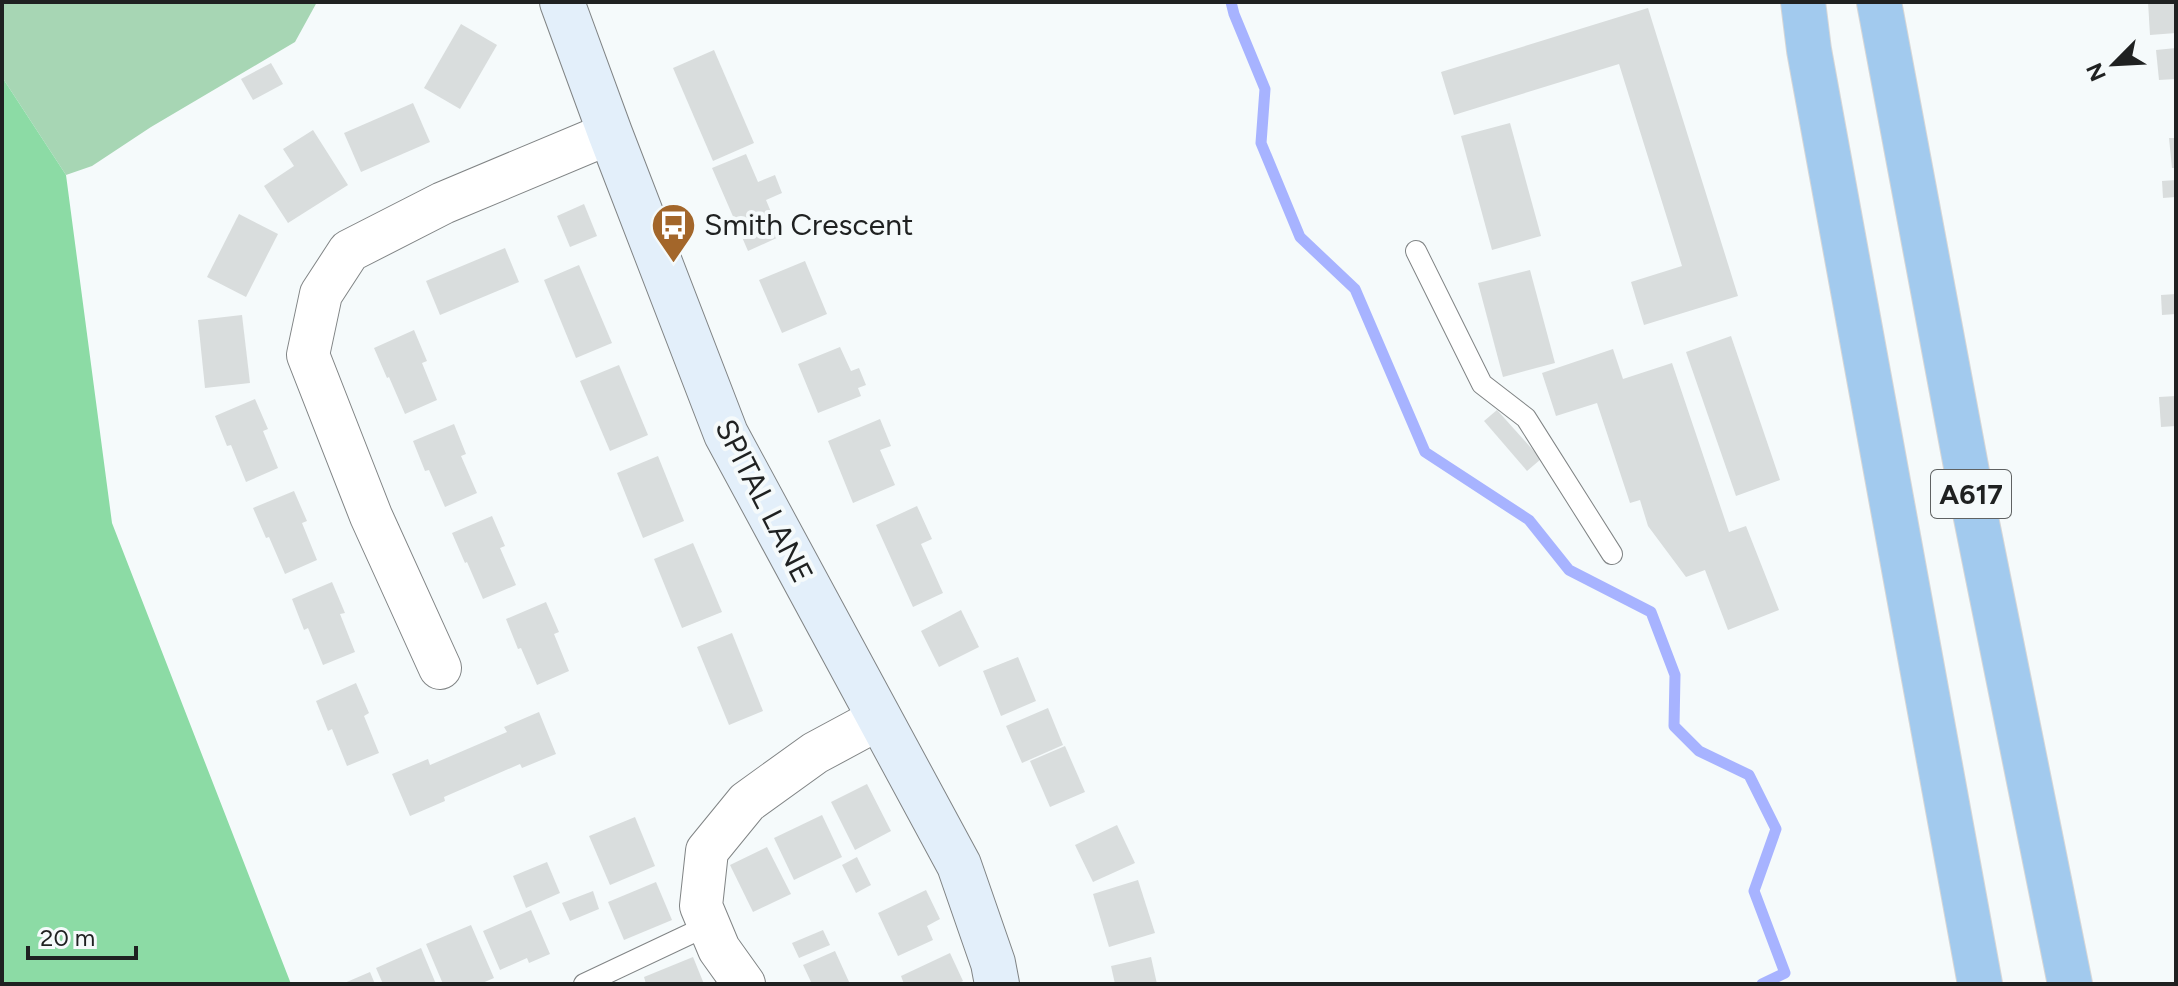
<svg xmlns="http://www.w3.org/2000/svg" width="2178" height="986" viewBox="0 0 2178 986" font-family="Figtree,sans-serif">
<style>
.green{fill:#a7d6b4}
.forest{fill:#8cdba5}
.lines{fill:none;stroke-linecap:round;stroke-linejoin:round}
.stream{stroke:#a7b3ff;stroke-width:11}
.building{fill:#d9dddd}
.lane-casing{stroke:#808485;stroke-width:22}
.street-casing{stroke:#808485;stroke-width:44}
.secondary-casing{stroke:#808485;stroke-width:46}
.highway-casing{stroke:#d7d7d7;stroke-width:46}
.lane{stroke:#fff;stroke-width:20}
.street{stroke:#fff;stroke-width:42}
.secondary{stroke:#e3effa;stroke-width:44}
.highway{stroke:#a2caee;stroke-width:44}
.labels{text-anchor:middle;stroke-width:8;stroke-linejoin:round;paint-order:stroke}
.shield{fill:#f5fafb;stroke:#5f6262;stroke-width:2}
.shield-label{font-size:28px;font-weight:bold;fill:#1f2121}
.poi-label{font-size:30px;fill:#1f2121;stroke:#f5fafb;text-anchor:start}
.street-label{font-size:30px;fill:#1f2121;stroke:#f5fafb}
</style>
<rect width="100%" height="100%" fill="#f5fafb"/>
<polygon class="green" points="2,2 317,2 295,42 151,127 92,166 66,175 2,77"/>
<polygon class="forest" points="2,77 66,175 112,523 291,984 2,984"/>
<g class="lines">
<polyline class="stream" points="1231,2 1234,14 1265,89 1261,143 1300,237 1355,289 1425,452 1529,520 1569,570 1651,612 1675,675 1674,726 1699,751 1749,775 1776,829 1754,891 1785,973 1762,984"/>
</g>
<g class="building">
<polygon points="2148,2 2176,2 2176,33 2150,35"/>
<polygon points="1648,8 1738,296 1644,325 1631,282 1682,266 1619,64 1454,115 1441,72"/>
<polygon points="461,24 497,45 460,109 424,88"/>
<polygon points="2176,48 2176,79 2159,80 2156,50"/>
<polygon points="714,50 754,143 713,161 673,68"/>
<polygon points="271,63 283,84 253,100 241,79"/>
<polygon points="413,103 430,142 361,172 344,133"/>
<polygon points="1510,123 1541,236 1492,250 1461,136"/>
<polygon points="313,130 348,185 288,223 264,186 294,166 283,149"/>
<polygon points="2169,138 2176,138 2176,168 2172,168"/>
<polygon points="746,154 758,182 775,175 782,193 766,200 781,236 748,251 712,168"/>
<polygon points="2176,180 2176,197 2163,198 2162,181"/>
<polygon points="584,204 597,236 570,247 557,216"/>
<polygon points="239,214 278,234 246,297 207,277"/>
<polygon points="505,248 519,282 440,315 426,281"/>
<polygon points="805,261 827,314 782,333 759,280"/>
<polygon points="579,265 612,343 576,358 544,280"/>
<polygon points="1530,270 1555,363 1503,377 1478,283"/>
<polygon points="2176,294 2176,314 2162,315 2161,295"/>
<polygon points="242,315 250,383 205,388 198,320"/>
<polygon points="414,330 427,361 422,363 437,400 405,414 389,377 387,378 374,348"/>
<polygon points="1731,336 1780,480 1736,496 1686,352"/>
<polygon points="840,347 851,371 859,368 866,385 858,388 861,396 818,413 798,364"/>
<polygon points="1613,349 1623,379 1672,363 1729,532 1746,526 1779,610 1728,630 1705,570 1686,577 1648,526 1640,500 1630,503 1597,403 1556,416 1542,373"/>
<polygon points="619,365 648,435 610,451 580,381"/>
<polygon points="2176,396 2176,426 2161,427 2159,397"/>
<polygon points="255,399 268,429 263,431 278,468 246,482 231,445 227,446 215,416"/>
<polygon points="1497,410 1541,459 1527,471 1484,421"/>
<polygon points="880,419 891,446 880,450 895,485 853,503 828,441"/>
<polygon points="454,424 466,454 461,456 477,493 445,507 429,470 425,471 413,441"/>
<polygon points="658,456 684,521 643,538 617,473"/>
<polygon points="294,491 307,521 302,523 317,560 285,574 269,537 266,538 253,508"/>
<polygon points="917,506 932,539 921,544 943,593 913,607 876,525"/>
<polygon points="492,516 505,546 500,548 516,585 483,599 467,562 465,563 452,533"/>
<polygon points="693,543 722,612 682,628 654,559"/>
<polygon points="332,582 345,613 340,614 355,652 323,665 308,628 304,630 292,599"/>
<polygon points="546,602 559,632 554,634 569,671 537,685 521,648 518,649 506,619"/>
<polygon points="961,610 979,647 939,667 921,631"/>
<polygon points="732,633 763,711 729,725 697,647"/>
<polygon points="1018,657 1036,701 1001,716 983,671"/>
<polygon points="356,683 369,713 364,716 379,753 347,766 332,729 328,731 316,701"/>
<polygon points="1048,708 1063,745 1022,763 1006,726"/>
<polygon points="539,712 556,754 522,768 520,764 444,797 445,801 410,816 392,774 428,759 430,765 507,732 504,727"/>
<polygon points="1065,746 1085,792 1050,807 1030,761"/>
<polygon points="867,784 891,831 855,850 831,802"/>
<polygon points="822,815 842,857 794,880 774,838"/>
<polygon points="635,817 655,866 610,885 589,836"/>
<polygon points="1117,825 1135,863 1093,882 1075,845"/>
<polygon points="767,847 791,894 753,912 730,865"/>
<polygon points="857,857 871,885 856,893 842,865"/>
<polygon points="547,862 560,893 526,908 513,876"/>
<polygon points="1138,880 1155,933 1109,947 1093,894"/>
<polygon points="656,882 672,920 624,940 608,902"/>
<polygon points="926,890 940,919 927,926 933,940 898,956 878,913"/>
<polygon points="593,891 599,909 570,921 562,903"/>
<polygon points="531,910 550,954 529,963 527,958 500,970 483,931"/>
<polygon points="471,925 494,978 480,984 467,984 466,982 460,984 443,984 426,944"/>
<polygon points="823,930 830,945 799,958 792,943"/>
<polygon points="421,948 436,984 383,984 376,968"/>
<polygon points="835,951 850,984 812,984 803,965"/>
<polygon points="950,953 963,981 957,984 904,984 901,976"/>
<polygon points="693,957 704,984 646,984 644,977"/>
<polygon points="1151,957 1157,984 1115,984 1111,966"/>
<polygon points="370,972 375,984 342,984"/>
</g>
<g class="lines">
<defs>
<g id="lane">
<polyline points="1416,251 1482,384 1526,418 1612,554"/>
<polyline points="584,984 709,925"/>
</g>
<g id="street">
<polyline points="440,668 371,516 308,355 321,294 349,251 443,203 610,133"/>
<polyline points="744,984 719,949 701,906 707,851 747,802 815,753 880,718"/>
</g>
<polyline id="secondary" points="562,2 610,133 726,434 959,865 993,963 997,984"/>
<g id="highway">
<polyline points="1803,2 1809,50 1980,984"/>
<polyline points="1879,2 1971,493 2070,984"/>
</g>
</defs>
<use href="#lane" class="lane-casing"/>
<use href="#street" class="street-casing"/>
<use href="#secondary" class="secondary-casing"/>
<use href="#highway" class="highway-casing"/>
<use href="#lane" class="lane"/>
<use href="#street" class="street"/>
<use href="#secondary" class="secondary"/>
<use href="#highway" class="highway"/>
</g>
<defs>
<symbol id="bus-pin" viewBox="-11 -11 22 30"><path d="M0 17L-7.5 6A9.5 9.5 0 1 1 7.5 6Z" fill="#a3662a" stroke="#f5fafb"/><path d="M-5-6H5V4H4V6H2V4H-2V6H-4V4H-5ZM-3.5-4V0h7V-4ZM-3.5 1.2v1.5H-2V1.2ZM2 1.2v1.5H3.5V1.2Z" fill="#fff"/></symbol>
</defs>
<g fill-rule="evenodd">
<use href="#bus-pin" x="648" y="200" width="51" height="69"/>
</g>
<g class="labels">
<rect class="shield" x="1931" y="470" width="80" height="48" rx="6"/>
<g class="shield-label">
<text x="1971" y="504">A617</text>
</g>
<g class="poi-label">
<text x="704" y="235">Smith Crescent</text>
</g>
<g class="street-label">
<text transform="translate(764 501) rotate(63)" y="10">SPITAL LANE</text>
</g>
</g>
<rect width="2178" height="986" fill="none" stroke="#1f2121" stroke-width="8"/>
<g transform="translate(2114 64) rotate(246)" stroke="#f5fafb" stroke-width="6" paint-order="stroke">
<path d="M0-6L14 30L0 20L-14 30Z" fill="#1f2121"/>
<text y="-12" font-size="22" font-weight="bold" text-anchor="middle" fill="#1f2121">N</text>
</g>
<path d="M28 946v12h108v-12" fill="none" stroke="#1f2121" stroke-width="4"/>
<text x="40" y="946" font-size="24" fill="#1f2121" stroke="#f5fafb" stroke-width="6" paint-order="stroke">20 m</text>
</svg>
